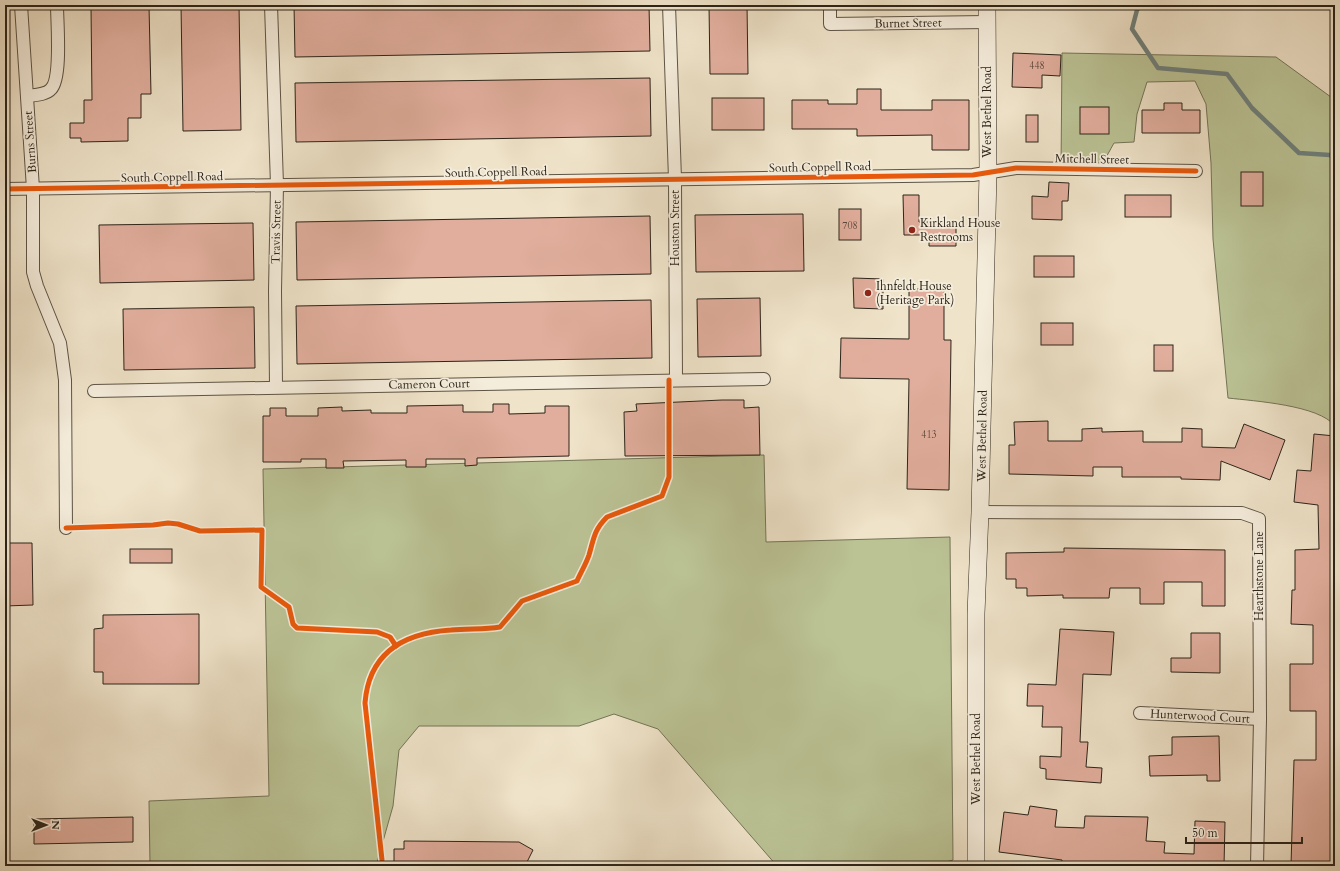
<svg xmlns="http://www.w3.org/2000/svg" width="1340" height="871" viewBox="0 0 1340 871" font-family="Cardo,serif">
<style>
.green{fill:#bbc395;stroke:#747457}
.lines{fill:none;stroke-linecap:round;stroke-linejoin:round}
.stream{stroke:#6f807c;stroke-width:4.5}
.building{fill:#e1ae9d;stroke:#2c2419}
.street-casing{stroke:#5d5445;stroke-width:14}
.secondary-casing{stroke:#2c2419;stroke-width:18}
.street{stroke:#f5eddc;stroke-width:12}
.secondary{stroke:#f5eddc;stroke-width:17}
.cycleway-casing{stroke:#f5eddc;stroke-width:8}
.cycleway{stroke:#e8590c;stroke-width:5}
.poi-dot{fill:#8f2418;stroke:#f5eddc;stroke-width:1.5}
.labels{text-anchor:middle;stroke-width:3.5;stroke-linejoin:round;paint-order:stroke}
.number-label{font-size:10px;fill:#59463a}
.street-label{font-size:12px;fill:#2c2419;stroke:#f5eddc}
.poi-label{font-size:12px;fill:#2c2419;stroke:#f5eddc;text-anchor:start}
</style>
<rect width="100%" height="100%" fill="#efe3c9"/>
<filter id="stains"><feTurbulence type="fractalNoise" baseFrequency=".005" numOctaves="4"/><feColorMatrix values="0 0 0 0 .2 0 0 0 0 .09 0 0 0 0 .02 0 0 0 .5 -.17"/></filter>
<radialGradient id="worn" r=".72"><stop offset=".6" stop-color="#630" stop-opacity="0"/><stop offset="1" stop-color="#630" stop-opacity=".3"/></radialGradient>
<g class="green">
<path d="M1062,53L1276,57L1335,100V426C1319,405 1254,401 1228,398L1213,239L1211,163L1206,104L1195,81L1147,82L1137,114L1134,142L1114,143L1099,170L1061,171Z"/>
<polygon points="764,455 766,542 950,537 953,860 932,866 777,866 658,729 614,714 579,726 419,726 399,750 393,806 376,866 50,866 150,864 149,801 269,796 263,469"/>
</g>
<g class="lines">
<polyline class="stream" points="1142,5 1137,10 1132,29 1158,68 1227,74 1252,108 1299,153 1330,155 1335,160"/>
</g>
<g class="building">
<polygon points="181,5 239,5 241,130 183,131"/>
<polygon points="294,5 649,5 650,51 295,57"/>
<polygon points="709,5 747,5 748,74 710,74"/>
<polygon points="149,6 151,94 141,94 141,118 128,118 128,141 81,142 81,138 70,138 70,123 84,123 84,100 92,100 91,7"/>
<polygon points="1013,53 1061,55 1060,76 1042,75 1042,88 1012,87"/>
<polygon points="650,78 651,136 296,142 295,83"/>
<polygon points="857,89 881,89 881,110 932,110 932,100 969,100 969,150 932,150 932,135 857,136 857,129 792,129 792,100 828,100 828,104 857,104"/>
<rect x="712" y="98" width="52" height="32"/>
<polygon points="1164,103 1182,103 1182,110 1200,110 1200,133 1142,133 1142,110 1164,110"/>
<rect x="1080" y="107" width="29" height="27"/>
<rect x="1026" y="115" width="12" height="27"/>
<rect x="1241" y="172" width="22" height="34"/>
<polygon points="1049,182 1069,183 1068,201 1062,201 1062,220 1032,219 1032,196 1048,197"/>
<polygon points="903,195 919,195 919,222 956,222 956,246 929,246 929,235 904,235"/>
<rect x="1125" y="195" width="46" height="22"/>
<rect x="839" y="209" width="22" height="31"/>
<polygon points="803,214 804,271 696,272 695,215"/>
<polygon points="650,216 651,274 297,280 296,222"/>
<polygon points="253,223 254,280 100,283 99,225"/>
<rect x="1034" y="256" width="40" height="21"/>
<polygon points="853,278 883,279 883,309 854,308"/>
<polygon points="909,289 944,289 944,340 951,340 949,490 907,489 909,379 840,378 841,338 909,339"/>
<polygon points="760,298 761,356 698,357 697,299"/>
<polygon points="651,300 652,358 297,364 296,306"/>
<polygon points="254,307 255,368 124,370 123,309"/>
<rect x="1041" y="323" width="32" height="22"/>
<rect x="1154" y="345" width="19" height="26"/>
<polygon points="722,400 744,400 744,408 759,407 760,455 625,456 624,412 637,411 636,404"/>
<polygon points="493,404 509,404 509,414 545,413 545,406 569,406 569,456 477,458 477,465 465,466 465,459 426,459 426,467 406,467 406,460 343,461 344,468 326,468 326,459 301,459 301,462 263,462 263,416 270,416 270,408 286,408 286,416 318,416 318,408 342,407 342,411 371,410 371,413 407,413 407,406 463,405 463,412 493,412"/>
<polygon points="1048,421 1048,441 1082,441 1082,429 1102,428 1102,432 1143,431 1143,442 1182,442 1182,428 1202,429 1202,447 1235,448 1244,424 1285,440 1270,480 1221,461 1220,480 1181,479 1181,477 1122,477 1122,467 1093,467 1093,476 1009,474 1009,445 1015,445 1014,422"/>
<polygon points="1314,434 1335,436 1335,866 1291,866 1294,760 1316,760 1316,711 1290,711 1290,664 1313,664 1313,625 1291,624 1292,590 1295,590 1295,550 1319,549 1318,505 1294,502 1297,470 1311,471"/>
<polygon points="5,543 32,543 33,605 5,606"/>
<polygon points="1064,548 1225,550 1225,606 1202,606 1202,582 1164,582 1164,604 1140,604 1140,588 1110,588 1109,598 1063,598 1063,595 1027,596 1027,588 1016,588 1016,579 1006,579 1006,553 1064,552"/>
<rect x="130" y="549" width="42" height="14"/>
<polygon points="199,614 199,684 103,684 103,672 94,672 94,629 103,628 103,615"/>
<polygon points="1060,629 1114,632 1111,675 1083,674 1080,742 1088,742 1086,767 1102,768 1101,783 1046,779 1046,769 1040,768 1040,756 1061,757 1062,727 1042,727 1043,706 1027,706 1028,684 1056,685"/>
<polygon points="1191,633 1220,633 1220,673 1171,672 1171,658 1191,658"/>
<polygon points="1219,736 1220,781 1207,781 1207,775 1150,776 1149,756 1172,755 1172,737"/>
<polygon points="1030,806 1057,810 1055,827 1084,828 1085,816 1148,817 1146,841 1165,842 1164,853 1194,854 1195,821 1225,822 1224,866 1122,866 1062,863 1062,860 999,852 1004,812 1028,815"/>
<polygon points="133,817 133,842 34,844 34,819"/>
<polygon points="404,841 519,842 533,850 525,866 394,866 394,849 404,849"/>
</g>
<g class="lines">
<defs>
<g id="street">
<polyline points="21,5 33,189 33,272 37,286 60,343 65,380 66,528"/>
<polyline points="271,5 277,185 275,291 276,386"/>
<polyline points="669,5 675,179 676,380"/>
<polyline points="830,5 830,24 987,22"/>
<path d="M27,96C34,95 46,95 51,89C62,78 57,22 57,5"/>
<polyline points="5,189 973,175 1016,168 1196,171"/>
<polyline points="94,391 764,379"/>
<polyline points="980,512 1242,513 1259,519 1260,719 1257,866"/>
<polyline points="1140,713 1260,719"/>
</g>
<polyline id="secondary" points="976,866 976,614 980,512 988,173 987,5"/>
</defs>
<use href="#street" class="street-casing"/>
<use href="#secondary" class="secondary-casing"/>
<use href="#street" class="street"/>
<use href="#secondary" class="secondary"/>
<defs>
<g id="cycleway">
<polyline points="5,189 973,175 1016,168 1196,171"/>
<polyline points="66,528 153,525 168,523 178,524 200,531 262,530 261,587 289,607 293,624 297,628 377,632 390,637 396,646"/>
<path d="M382,860L365,703C369,652 404,633 451,630C467,628 484,630 500,627L522,601L577,581C581,572 586,564 589,555C594,538 594,530 607,517L662,496L669,477V380"/>
</g>
</defs>
<use href="#cycleway" class="cycleway-casing"/>
<use href="#cycleway" class="cycleway"/>
</g>
<g class="poi-dot">
<circle cx="912" cy="230" r="4"/>
<circle cx="868" cy="293" r="4"/>
</g>
<g class="labels">
<g class="number-label">
<text x="1037" y="69">448</text>
<text x="850" y="229">708</text>
<text x="929" y="438">413</text>
</g>
<g class="street-label">
<text transform="translate(908 23) rotate(-1)" y="4">Burnet Street</text>
<text transform="translate(987 112) rotate(-90)" y="4">West Bethel Road</text>
<text transform="translate(30 142) rotate(-94)" y="4">Burns Street</text>
<text transform="translate(1092 159) rotate(1)" y="4">Mitchell Street</text>
<text transform="translate(820 167) rotate(-1)" y="4">South Coppell Road</text>
<text transform="translate(496 172) rotate(-1)" y="4">South Coppell Road</text>
<text transform="translate(172 177) rotate(-1)" y="4">South Coppell Road</text>
<text transform="translate(675 228) rotate(-90)" y="4">Houston Street</text>
<text transform="translate(276 232) rotate(-89)" y="4">Travis Street</text>
<text transform="translate(429 384) rotate(-1)" y="4">Cameron Court</text>
<text transform="translate(982 436) rotate(-89)" y="4">West Bethel Road</text>
<text transform="translate(1259 576) rotate(-90)" y="4">Hearthstone Lane</text>
<text transform="translate(1200 716) rotate(3)" y="4">Hunterwood Court</text>
<text transform="translate(976 759) rotate(-90)" y="4">West Bethel Road</text>
</g>
<g class="poi-label">
<text x="920" y="227">Kirkland House<tspan x="920" dy="14">Restrooms</tspan></text>
<text x="876" y="290">Ihnfeldt House<tspan x="876" dy="14">(Heritage Park)</tspan></text>
</g>
</g>
<rect width="1340" height="871" fill="none" stroke="#efe3c9" stroke-width="20"/>
<rect x="6" y="6" width="1328" height="859" fill="none" stroke="#2c2419" stroke-width="2"/>
<rect x="10" y="10" width="1320" height="851" fill="none" stroke="#2c2419"/>
<g transform="translate(46 825) rotate(90)" stroke="#f5eddc" stroke-width="3" paint-order="stroke">
<path d="M0-3L7 15L0 10L-7 15Z" fill="#2c2419"/>
<text y="-6" font-size="11" font-weight="bold" text-anchor="middle" fill="#2c2419">N</text>
</g>
<path d="M1186 837v6h116v-6" fill="none" stroke="#2c2419" stroke-width="2"/>
<text x="1192" y="837" font-size="12" fill="#2c2419" stroke="#f5eddc" stroke-width="3" paint-order="stroke">50 m</text>
<rect width="100%" height="100%" filter="url(#stains)"/>
<rect width="100%" height="100%" fill="url(#worn)"/>
</svg>
